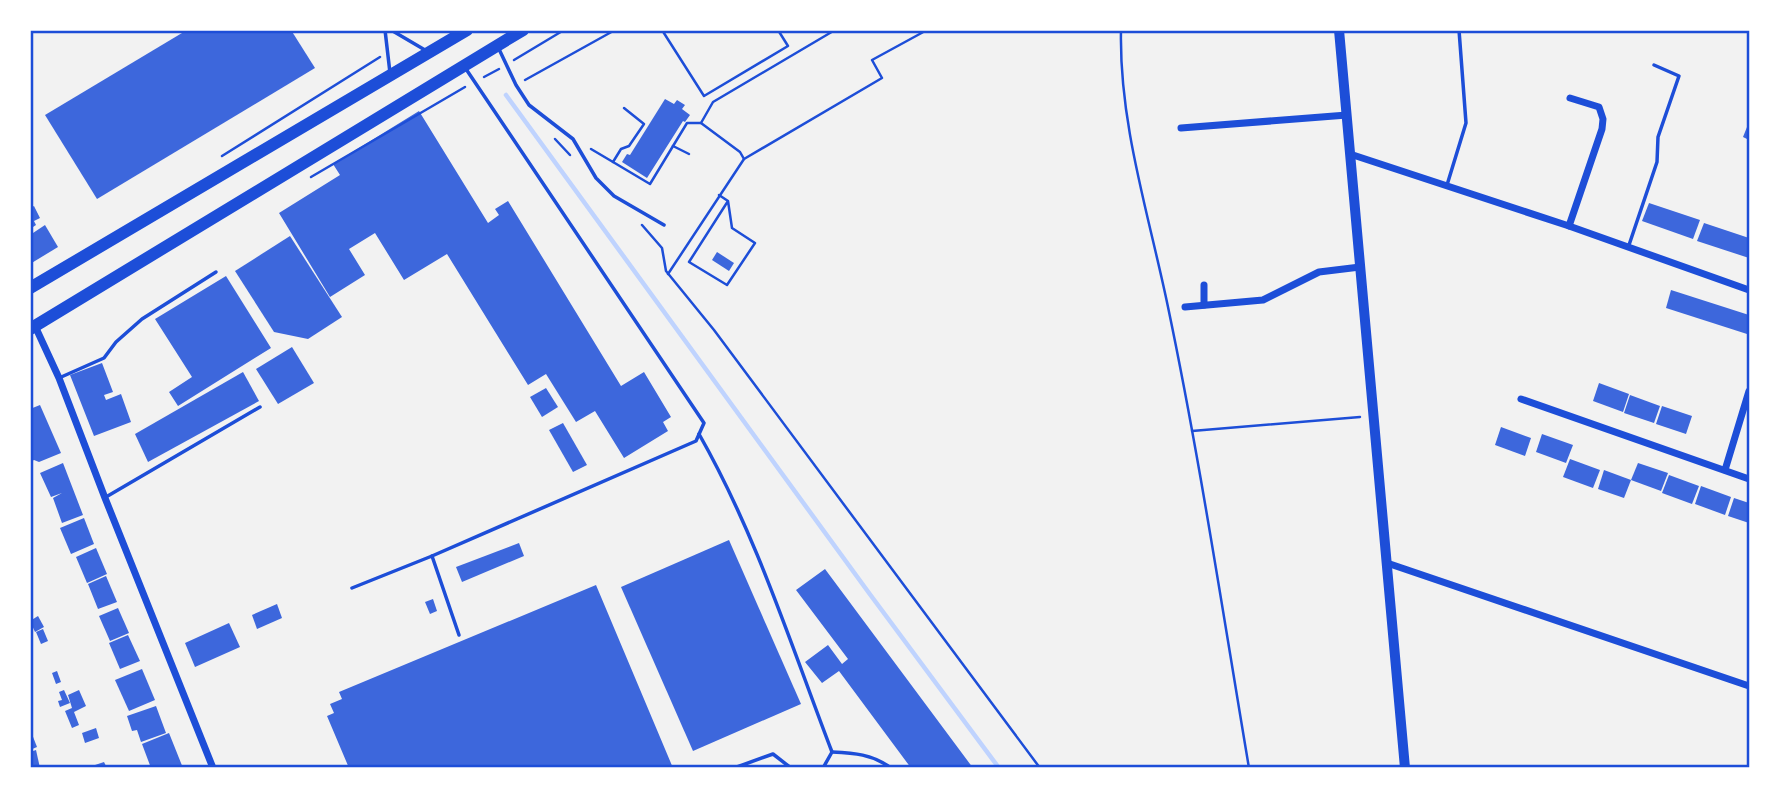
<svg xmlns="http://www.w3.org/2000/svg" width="1779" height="798" viewBox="0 0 1779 798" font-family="'Archivo Narrow',sans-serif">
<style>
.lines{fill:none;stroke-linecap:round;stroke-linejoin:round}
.stream{stroke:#bfd3fe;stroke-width:4.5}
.building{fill:#3d67dc}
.path{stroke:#1d4ed8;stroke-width:2.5}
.service{stroke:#1d4ed8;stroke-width:3.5}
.minor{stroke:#1d4ed8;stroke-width:7}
.tertiary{stroke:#1d4ed8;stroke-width:10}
.trunk{stroke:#1d4ed8;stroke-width:12}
.neatline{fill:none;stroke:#1d4ed8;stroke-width:2.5}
</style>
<rect width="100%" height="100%" fill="#f2f2f2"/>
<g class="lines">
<polyline class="stream" points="506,95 869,593 999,768"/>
</g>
<g class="building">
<polygon points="187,30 291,30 315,68 97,199 45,115"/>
<polygon points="665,99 674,104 677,100 685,105 682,109 690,115 685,122 683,121 647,178 622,162 627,154 630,155"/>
<polygon points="419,111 488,223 499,215 495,209 508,201 621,386 644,372 671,417 663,422 668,431 624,458 595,411 576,422 546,374 528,385 447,254 404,280 375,233 349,249 365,275 330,297 279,213 340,175 333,164"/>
<polygon points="1749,122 1749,140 1743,137"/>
<polygon points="1649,203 1700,220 1693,239 1642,221"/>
<polygon points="34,206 40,218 34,221 36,225 30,229 30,208"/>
<polygon points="1704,223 1749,238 1749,258 1697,241"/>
<polygon points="45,225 58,247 30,264 30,235"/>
<polygon points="290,236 342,317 308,339 274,332 235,271"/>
<polygon points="717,252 734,263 729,271 712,260"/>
<polygon points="226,276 271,348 178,406 169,392 192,377 155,319"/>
<polygon points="1671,290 1749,315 1747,334 1666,308"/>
<polygon points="292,347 314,383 278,404 256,369"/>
<polygon points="102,363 113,392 104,395 106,400 121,394 131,422 94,436 70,375"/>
<polygon points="243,372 259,401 148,462 135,434"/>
<polygon points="1599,383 1629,394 1623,412 1593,401"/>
<polygon points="546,388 558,407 542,417 530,397"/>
<polygon points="1630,395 1660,406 1654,423 1624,413"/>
<polygon points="40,405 61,453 39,462 34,460 30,462 30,409"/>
<polygon points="1662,406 1692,416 1686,434 1656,424"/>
<polygon points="563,423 587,465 573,472 549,430"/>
<polygon points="1501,427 1531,438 1525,456 1495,445"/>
<polygon points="1542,434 1573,445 1566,463 1536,452"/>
<polygon points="1570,459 1600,470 1593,488 1563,477"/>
<polygon points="63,463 83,515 62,523 53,498 62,493 51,497 40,473"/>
<polygon points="1638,463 1668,473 1661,491 1631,480"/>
<polygon points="1604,470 1631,480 1624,498 1598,489"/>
<polygon points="1669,475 1699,486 1692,504 1662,493"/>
<polygon points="1701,486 1731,497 1725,515 1695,504"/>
<polygon points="1734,498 1749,503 1749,523 1728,516"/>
<polygon points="84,518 94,544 71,554 60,528"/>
<polygon points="729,540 801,704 693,751 621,587"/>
<polygon points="519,543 524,556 462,582 456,567"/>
<polygon points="96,548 107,574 87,583 76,557"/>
<polygon points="825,569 973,768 911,768 839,671 822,683 805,662 828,645 842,664 848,659 796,590"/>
<polygon points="106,576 117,602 98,609 88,584"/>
<polygon points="596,585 673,768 349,768 327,716 334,713 330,704 342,699 339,692"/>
<polygon points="433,599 437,611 430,614 425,602"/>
<polygon points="277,604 282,618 257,629 252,615"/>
<polygon points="118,608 129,633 110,641 99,616"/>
<polygon points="38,616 44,627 35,632 30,621"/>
<polygon points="229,623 240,647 195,667 185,643"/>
<polygon points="43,629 48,641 41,644 36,632"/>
<polygon points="128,635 140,661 120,669 109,643"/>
<polygon points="142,669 155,700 129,711 115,680"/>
<polygon points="57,671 61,682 56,684 52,673"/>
<polygon points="64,690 70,703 60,707 58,701 62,700 59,692"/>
<polygon points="79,690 86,706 74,712 79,725 72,728 65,711 72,708 68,695"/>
<polygon points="156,706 166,733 141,742 137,730 132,731 127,716"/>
<polygon points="96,728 99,738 85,743 82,733"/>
<polygon points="30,729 37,747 30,750"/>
<polygon points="169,733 183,768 151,768 142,744"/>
<polygon points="36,750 40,768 30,768 30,752"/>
<polygon points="104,762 107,768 96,768 95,765"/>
</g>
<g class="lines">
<g class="path">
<polyline points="662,30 704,96 788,46 778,30"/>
<path d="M1121,30C1119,124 1149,215 1168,307C1200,460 1223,614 1249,768"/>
<polyline points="514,60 564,30"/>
<polyline points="484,77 499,69"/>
<polyline points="525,80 615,30"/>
<polyline points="701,123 713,102 835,30"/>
<polyline points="555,139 570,155"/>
<polyline points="673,146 689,154"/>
<polyline points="591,149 613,162 621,149 629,146 644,124 624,108"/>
<polyline points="222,156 380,57"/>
<polyline points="613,162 650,184 687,123 701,123 740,152 744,159"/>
<polyline points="311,177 465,87"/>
<polyline points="719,195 728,201 732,228 755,243 727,285 689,262 728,201"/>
<polyline points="642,225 662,248 666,271 714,330 1040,768"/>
<polyline points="668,274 744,159 882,78 872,60 927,30"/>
<polyline points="1192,431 1360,417"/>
</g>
<g class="service">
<polyline points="385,30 390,73"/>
<polyline points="391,30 425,50"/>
<polyline points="498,47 516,85 529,105 573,139 596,178 614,196 664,225"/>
<polyline points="1447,185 1466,123 1459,30"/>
<polyline points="1629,245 1657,162 1658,137 1679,76 1654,65"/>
<polyline points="59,378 104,358 116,342 142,319 216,272"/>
<path d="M699,434C756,534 791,645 832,752L823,768"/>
<polyline points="106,497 260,407"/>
<polyline points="432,556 459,635"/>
<polyline points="352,588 432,556 696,441 704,423 466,69"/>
<path d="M832,752C854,753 872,754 891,768"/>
<polyline points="734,768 773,754 791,768"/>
</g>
<g class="minor">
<polyline points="1181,128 1347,115"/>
<polyline points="1350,154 1569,226 1749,290"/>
<polyline points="1569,226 1602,129 1603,119 1599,107 1570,98"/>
<polyline points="1204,285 1204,305"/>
<polyline points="1185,307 1263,300 1319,272 1360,267"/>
<polyline points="35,326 59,378 105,498 213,768"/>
<polyline points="1521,399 1749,479"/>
<polyline points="1725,470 1749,391"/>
<polyline points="1387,563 1749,686"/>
</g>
<polyline class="tertiary" points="1339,30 1405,768"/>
<g class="trunk">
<polyline points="30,288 467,30"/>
<polyline points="30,329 523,30"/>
</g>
</g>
<rect width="1779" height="798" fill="none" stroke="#ffffff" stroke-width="63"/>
<rect x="32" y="32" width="1716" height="734" class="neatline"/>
</svg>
